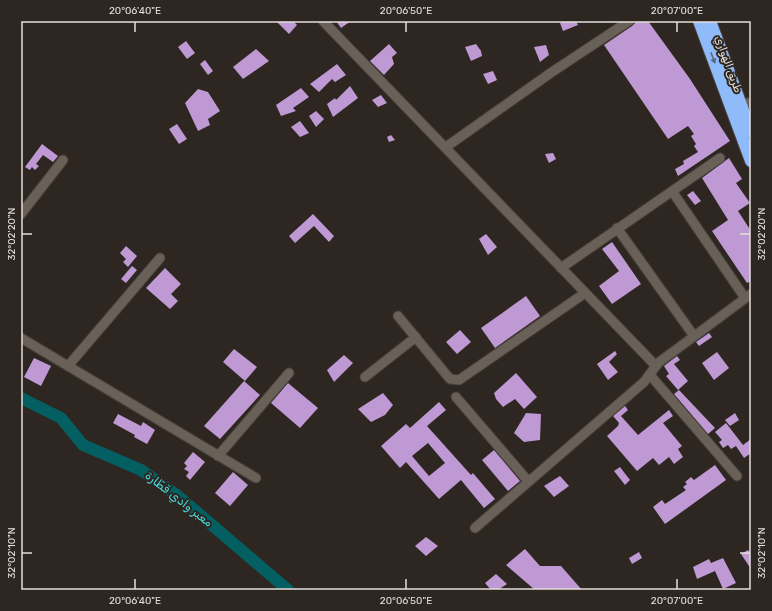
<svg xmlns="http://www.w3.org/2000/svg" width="772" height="611" viewBox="0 0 772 611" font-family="Rubik,Vazirmatn,sans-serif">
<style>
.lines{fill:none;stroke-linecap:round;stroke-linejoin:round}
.river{stroke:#035f61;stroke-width:12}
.building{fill:#be99d4;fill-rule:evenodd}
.minor-casing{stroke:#48413b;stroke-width:11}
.highway-casing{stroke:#48413b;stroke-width:14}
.minor{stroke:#696058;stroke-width:9}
.highway{stroke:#90bbfa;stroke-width:12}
.oneway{fill:#5a6982}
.ticks{fill:none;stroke:#e5e0db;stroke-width:1.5}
.labels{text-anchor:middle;stroke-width:4;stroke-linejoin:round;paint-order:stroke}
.street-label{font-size:11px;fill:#e5e0db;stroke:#2e2620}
.water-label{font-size:12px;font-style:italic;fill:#45dbdf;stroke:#2e2620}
.neatline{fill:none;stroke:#e5e0db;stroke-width:1.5}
.ticks-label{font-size:10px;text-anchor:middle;fill:#e5e0db}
</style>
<rect width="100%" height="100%" fill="#2e2620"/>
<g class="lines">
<polyline class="river" points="21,398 61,418 83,445 141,470 178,496 288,590"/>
</g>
<g class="building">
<polygon points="276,21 293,21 297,25 289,34"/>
<polygon points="336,21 351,21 341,28"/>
<polygon points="566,21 576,21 578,25 563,31 560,23"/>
<polygon points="637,21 648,21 690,79 730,141 678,176 675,169 684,164 683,161 698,152 694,146 696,144 691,136 694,134 688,126 668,139 604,45 632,26"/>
<polygon points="186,41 195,53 187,59 178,47"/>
<polygon points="389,44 397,53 392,57 394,64 384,75 370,61"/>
<polygon points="476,44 481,51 482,56 471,61 465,47"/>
<polygon points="546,45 549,55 540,62 534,47"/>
<polygon points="256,49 269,61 243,79 233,67"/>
<polygon points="205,60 213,71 208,75 200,64"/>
<polygon points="337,64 346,75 335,82 332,79 319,92 310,84"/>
<polygon points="493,71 497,80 488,84 483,74"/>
<polygon points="350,86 358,98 333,117 327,104 335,98 336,100"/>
<polygon points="301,88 309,97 293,108 296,111 281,116 276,105"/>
<polygon points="198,89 208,92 220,111 208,119 210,125 198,131 185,103"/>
<polygon points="381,95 387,103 378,107 372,100"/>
<polygon points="316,111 324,119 316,127 309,116"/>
<polygon points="300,121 309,133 300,137 291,127"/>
<polygon points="177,124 187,139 179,144 169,129"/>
<polygon points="391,135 395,140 389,142 387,137"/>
<polygon points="42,144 58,156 53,162 43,155 36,164 39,166 35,170 32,167 30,170 25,167"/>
<polygon points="553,153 556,159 549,163 545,154"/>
<polygon points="729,158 742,179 736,183 750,203 738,211 751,231 751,281 747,283 712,231 728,220 702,178"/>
<polygon points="693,191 701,201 695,205 687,195"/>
<polygon points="313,214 334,236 329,242 314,226 295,243 289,236"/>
<polygon points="486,234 497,247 488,255 479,239"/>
<polygon points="612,242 641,284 612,304 599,286 619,271 602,249"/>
<polygon points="126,246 137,256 128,267 123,262 126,259 120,253"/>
<polygon points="132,266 137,270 126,283 121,279"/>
<polygon points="165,268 181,284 171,294 178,301 170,309 146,288"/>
<polygon points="526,296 540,316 495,348 481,328"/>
<polygon points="460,330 471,342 457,354 446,342"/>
<polygon points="709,333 712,337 699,346 696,342"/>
<polygon points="234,349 257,367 245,381 223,362"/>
<polygon points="615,351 617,354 609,362 618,372 608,380 597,364"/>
<polygon points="717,352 729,368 714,380 702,363"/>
<polygon points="344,355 353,363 334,382 327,370"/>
<polygon points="677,356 680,360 674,364 688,381 678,390 666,376 669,374 664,366"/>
<polygon points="34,358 51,366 41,386 24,377"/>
<polygon points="516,373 537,397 524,409 515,399 503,407 496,399 494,393"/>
<polygon points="244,381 260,395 220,439 204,426"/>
<polygon points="288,383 318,408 300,428 271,403"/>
<polygon points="679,390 715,428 708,434 674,394"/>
<polygon points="383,393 393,405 385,415 371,422 358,409"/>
<path d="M439,402L446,410L427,426L471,475L473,473L495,499L484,508L461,480L439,499L406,462L400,468L381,446L406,424L410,428ZM428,443L445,463L429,476L412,456Z"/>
<polygon points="625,406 628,410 621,416 638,435 669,410 673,416 663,423 682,446 678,449 683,457 674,464 669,457 659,465 653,458 637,471 607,436 618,426 619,423 613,416"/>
<polygon points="526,413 541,414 540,440 524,442 514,433"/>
<polygon points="735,413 739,420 730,426 725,420"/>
<polygon points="118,414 141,426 143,422 155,430 147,444 134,437 135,435 113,423"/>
<polygon points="726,423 743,445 751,439 751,453 744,458 736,446 731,449 728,445 723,448 719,442 722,440 715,432"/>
<polygon points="494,450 520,481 508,491 482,460"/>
<polygon points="193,452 205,462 190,480 186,476 189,472 184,469 187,466 184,463"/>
<polygon points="715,465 726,480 665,524 653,507 662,500 665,504 686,490 683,487 687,484 685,482 691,477 694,480"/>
<polygon points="620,467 630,480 625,485 614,471"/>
<polygon points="233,472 248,485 230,506 215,493"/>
<polygon points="560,476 569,486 554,497 544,486"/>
<polygon points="426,537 438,546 426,556 415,546"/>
<polygon points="525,549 540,566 561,566 582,590 535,590 506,565"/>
<polygon points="748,550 751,554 751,569 741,554"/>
<polygon points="639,552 642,558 632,564 629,558"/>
<polygon points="723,558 736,583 723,589 715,571 697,579 693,567 709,559 711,563"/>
<polygon points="496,574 507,584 498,590 491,590 485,583"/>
</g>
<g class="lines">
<defs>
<g id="minor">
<polyline points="323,21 656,366"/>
<polyline points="740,103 751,103"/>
<polyline points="446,147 552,72 629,21"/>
<polyline points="672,191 745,298"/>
<polyline points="21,214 63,160"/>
<polyline points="617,228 694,336"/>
<polyline points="561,268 720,158"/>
<polyline points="398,316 450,379 459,380 585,293"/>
<polyline points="21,338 256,478"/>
<polyline points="68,366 160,258"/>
<polyline points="650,375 737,476"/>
<polyline points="365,377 416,337"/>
<polyline points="456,397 528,481"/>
<polyline points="218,456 289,373"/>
<polyline points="475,528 644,382 658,363 751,294"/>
</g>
<g id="highway">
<polyline points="699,21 751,161"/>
<polyline points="710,21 751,132"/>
</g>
</defs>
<use href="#minor" class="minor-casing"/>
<use href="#highway" class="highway-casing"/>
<use href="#minor" class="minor"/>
<use href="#highway" class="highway"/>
</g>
<defs><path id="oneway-solid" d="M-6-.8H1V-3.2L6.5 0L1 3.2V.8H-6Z"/></defs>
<use class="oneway" href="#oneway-solid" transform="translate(713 58) rotate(70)"/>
<path class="ticks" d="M135,22V32M406,22V32M677,22V32M22,234H32M740,234H750M22,553H32M740,553H750M135,579V589M406,579V589M677,579V589"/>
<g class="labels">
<g class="street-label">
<text transform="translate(729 64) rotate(70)" y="4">طريق الهواري</text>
</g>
<g class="water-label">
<text transform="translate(179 499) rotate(38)" y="4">معبر وادي قطّارة</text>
</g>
</g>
<rect width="772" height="611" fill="none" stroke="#2e2620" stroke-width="44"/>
<rect x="22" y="22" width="728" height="567" class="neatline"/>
<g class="ticks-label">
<text x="135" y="14">20°06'40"E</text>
<text x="406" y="14">20°06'50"E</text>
<text x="677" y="14">20°07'00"E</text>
<text transform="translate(11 234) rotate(-90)" y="4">32°02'20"N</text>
<text transform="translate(761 234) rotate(-90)" y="4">32°02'20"N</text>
<text transform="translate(11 553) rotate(-90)" y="4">32°02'10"N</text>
<text transform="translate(761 553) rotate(-90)" y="4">32°02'10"N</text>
<text x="135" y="604">20°06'40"E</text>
<text x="406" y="604">20°06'50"E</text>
<text x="677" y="604">20°07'00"E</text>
</g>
</svg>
